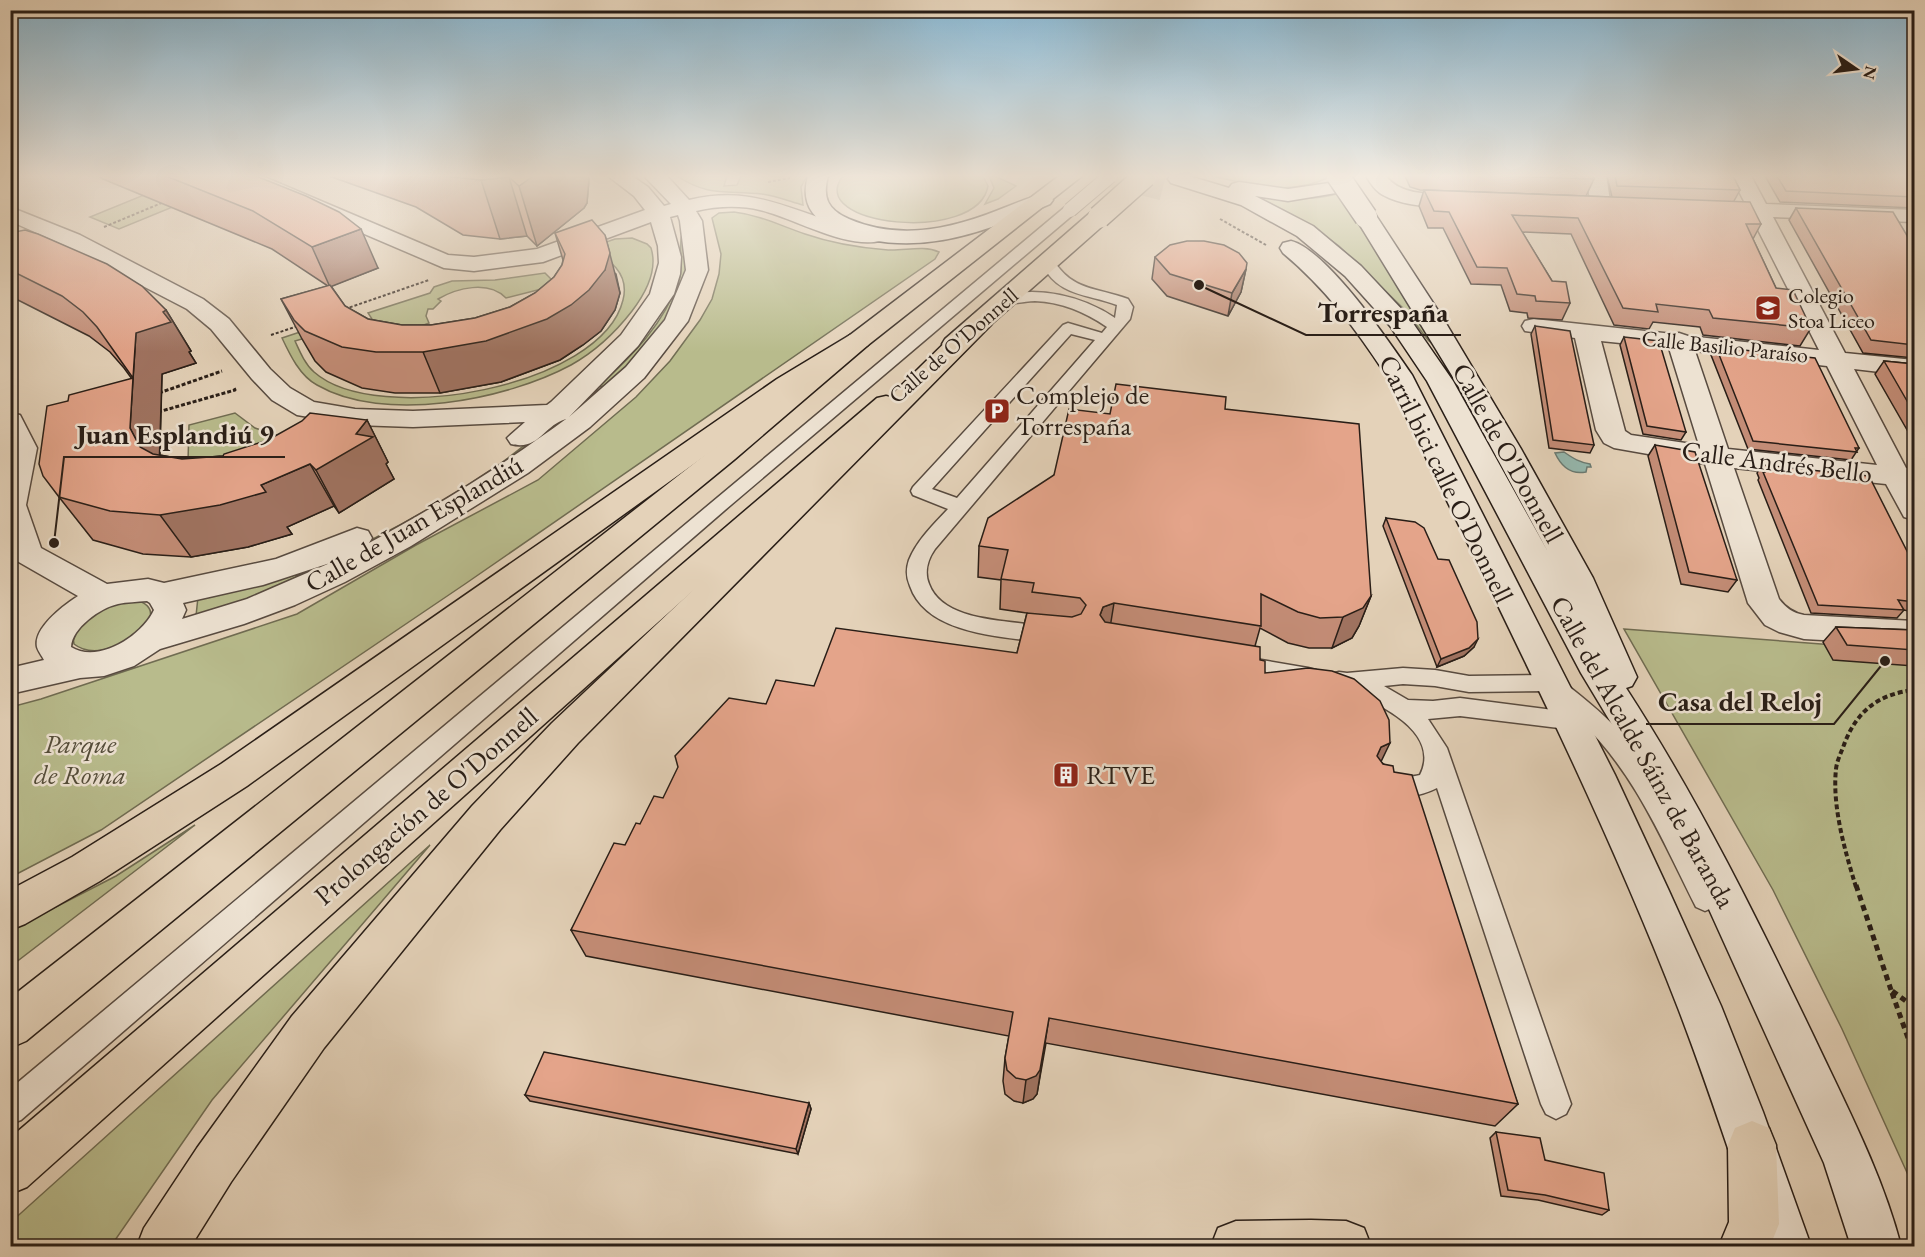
<svg xmlns="http://www.w3.org/2000/svg" width="1925" height="1257" viewBox="0 0 1925 1257" font-family="'EB Garamond',serif">
<style>
.green{fill:#b8bb8c;stroke:#706c52;stroke-width:1.5}
.water{fill:#95b8ae;stroke:#6a7a72;stroke-width:1.5}
.lines{fill:none;stroke-linecap:round;stroke-linejoin:round}
.secondary-tunnel{stroke:#bfae99;stroke-width:22;stroke-dasharray:22 11;stroke-linecap:butt}
.lane-casing{stroke:#584b40;stroke-width:3}
.street-casing{stroke:#584b40;stroke-width:3}
.secondary-casing{stroke:#291e17;stroke-width:3}
.primary-casing{stroke:#291e17;stroke-width:3}
.highway-casing{stroke:#291e17;stroke-width:3}
.path-far3{stroke:#291e17;stroke-width:2;stroke-dasharray:3 2;stroke-linecap:butt}
.path-far2{stroke:#291e17;stroke-width:3;stroke-dasharray:4 2;stroke-linecap:butt}
.path-far1{stroke:#291e17;stroke-width:4;stroke-dasharray:5 3;stroke-linecap:butt}
.path{stroke:#291e17;stroke-width:5;stroke-dasharray:6 4.5;stroke-linecap:butt}
.lane{fill:#ede2d2;fill-rule:evenodd}
.street{fill:#ede2d2;fill-rule:evenodd}
.secondary{fill:#ede2d2;fill-rule:evenodd}
.primary{fill:#e4d2b9;fill-rule:evenodd}
.highway{fill:#e4d2b9;fill-rule:evenodd}
.lane-bridge-casing{stroke:#584b40;stroke-width:16;stroke-linecap:butt}
.secondary-bridge-casing{stroke:#291e17;stroke-width:25;stroke-linecap:butt}
.primary-bridge-casing{stroke:#291e17;stroke-width:25;stroke-linecap:butt}
.lane-bridge{stroke:#ede2d2;stroke-width:14}
.secondary-bridge{stroke:#ede2d2;stroke-width:22}
.primary-bridge{stroke:#e4d2b9;stroke-width:22}
.wall{fill:#c48d77;stroke:#291e17;stroke-width:1.5}
.shaded-wall{fill:#a07361;stroke:#291e17;stroke-width:1.5}
.building{fill:#e4a48a;stroke:#291e17;stroke-width:1.5}
.labels{text-anchor:middle;stroke-width:5;stroke-linejoin:round;paint-order:stroke}
.far-poi-label{font-size:22px;fill:#291e17;stroke:#ede2d2;text-anchor:start}
.far-street-label{font-size:22px;fill:#291e17;stroke:#ede2d2}
.poi-label{font-size:27px;fill:#291e17;stroke:#ede2d2;text-anchor:start}
.street-label{font-size:27px;fill:#291e17;stroke:#ede2d2}
.park-label{font-size:27px;font-style:italic;fill:#544d3a;stroke:#ede2d2}
.leader{fill:none;stroke:#291e17;stroke-width:2}
.callout-dot{fill:#291e17;stroke:#ede2d2;stroke-width:2}
.callout-label{font-size:28px;text-anchor:middle;font-weight:bold;fill:#291e17;stroke:#ede2d2;stroke-width:5;stroke-linejoin:round;paint-order:stroke}
</style>
<rect width="100%" height="100%" fill="#e4d2b9"/>
<filter id="stains"><feTurbulence type="fractalNoise" baseFrequency=".00333" numOctaves="4"/><feColorMatrix values="0 0 0 0 .2 0 0 0 0 .09 0 0 0 0 .02 0 0 0 .5 -.17"/></filter>
<radialGradient id="worn" r=".72"><stop offset=".6" stop-color="#630" stop-opacity="0"/><stop offset="1" stop-color="#630" stop-opacity=".3"/></radialGradient>
<g class="green">
<path d="M677,176H727L724,186L737,185L741,176H807L801,187L803,205C789,201 776,196 762,194C728,190 708,197 677,176Z"/>
<path d="M843,176H983L988,186C978,245 803,226 843,176Z"/>
<polygon points="989,176 995,176 1016,186 998,199 985,204 994,188"/>
<path d="M1213,176H1326L1327,178C1291,196 1250,185 1213,176Z"/>
<polygon points="183,179 214,190 119,229 90,217"/>
<path d="M1246,193C1278,198 1306,202 1337,194L1384,261L1439,350L1428,340L1405,310L1339,246L1310,225Z"/>
<path d="M734,212C760,215 781,226 805,234C831,243 861,248 888,250C905,251 923,245 939,252L935,259L465,584L101,830L11,877V707L41,699L297,614L416,545L538,480L636,397L670,361L700,320L712,299L719,274L721,254L712,218L719,213Z"/>
<path d="M682,235C690,246 690,270 685,284C677,309 626,380 601,387L599,386C633,355 664,324 679,280C684,266 678,243 682,235Z"/>
<path d="M632,238L647,244L651,248C658,270 645,294 632,311C615,333 596,351 571,365C506,400 384,424 317,385C300,376 290,355 282,338L348,316L349,325L295,341C300,352 305,364 314,372C377,428 602,387 623,300C630,273 609,259 589,248L615,239Z"/>
<path d="M545,273L557,285L506,298C488,280 457,288 438,299L441,301L433,309H428L426,316L429,323L386,340L368,313L430,293L434,287L452,281L495,280Z"/>
<polygon points="235,413 255,428 305,445 188,462 189,425"/>
<path d="M560,421L563,423L410,525L326,567L324,561C383,537 440,504 493,469C508,459 548,425 560,421Z"/>
<polygon points="293,572 298,579 201,617 196,616 198,597"/>
<path d="M139,601C179,616 105,669 74,644C70,624 98,608 115,603C122,600 131,601 139,601Z"/>
<polygon points="1624,629 1914,651 1914,1188 1842,1029 1773,890"/>
<polygon points="195,825 11,966 11,930 116,876"/>
<polygon points="430,845 212,1100 111,1246 11,1246 11,1222"/>
</g>
<path class="water" d="M1564,452C1574,459 1579,462 1590,464L1591,467H1587L1586,472C1571,475 1561,466 1555,453Z"/>
<g class="lines">
<polyline class="secondary-tunnel" points="1109,176 1165,190"/>
<defs>
<g id="lane">
<polygon points="1070,206 1075,207 1077,210 1075,213 725,510 21,1120 10,1124 10,1089 1065,207"/>
<path d="M1048,259L1053,260C1074,292 1096,287 1128,299L1133,307L1130,319L935,549C928,559 924,572 929,584C945,627 1022,618 1058,630L1062,635L1058,640L1051,643C1007,637 927,636 910,586C906,577 906,569 909,560C917,540 934,524 948,509L913,495L911,491L913,487L1063,325L1068,323L1102,333L1107,327C1085,312 1062,302 1035,301C1024,301 1006,307 999,299L1001,296C1039,286 1082,296 1115,318L1117,305C1085,293 1059,297 1041,263ZM1071,334L1095,340L957,498L932,489Z"/>
<polygon points="1238,656 1308,668 1316,670 1319,676 1316,682 1308,684 1230,670 1227,664 1230,658"/>
<path d="M1403,668L1435,670L1469,676L1549,675L1557,677C1578,694 1601,711 1620,732C1660,778 1692,843 1718,899L1714,907L1705,911L1696,907C1663,842 1634,770 1578,719L1575,726L1567,729L1460,716L1428,719L1447,748L1571,1104L1566,1114L1556,1119L1546,1114L1541,1104L1437,788C1419,797 1398,800 1379,793L1375,786L1379,779C1392,774 1406,779 1420,775C1444,727 1364,696 1331,686L1328,680L1331,674L1339,672L1347,673ZM1403,684L1435,686L1469,692L1544,691L1569,712L1460,698L1433,701L1408,700L1384,686Z"/>
</g>
<g id="street">
<path d="M235,176H262L448,255L474,257L537,249L645,210L634,196L608,176H632L648,187L664,206L671,204L644,176H667L689,200C752,185 786,209 843,225C855,228 868,228 880,231L883,236L880,241C845,249 794,218 760,210C741,205 716,206 696,211L702,221L708,270L688,321L644,378L590,427L528,473L411,546L345,582L295,605L244,624L160,649L134,666L104,676L80,678L10,694V668L44,660C42,656 38,651 37,647C33,628 64,605 78,596L17,561L10,548V413L20,415L37,448L26,505L41,548L107,584L148,579L164,583L276,559L357,528L368,531L372,538L369,543C438,506 503,465 566,419C544,425 539,451 511,444L507,438L525,422L413,427L355,425L297,415L272,400L252,379L211,329L187,309L64,245L10,221V207L80,235L203,299L229,319L270,369L290,388L314,402L355,409L413,411L547,405L551,402L621,335L650,294L659,263L658,246L651,222L543,262L474,271L444,268L238,180ZM678,215L680,221L686,270L665,320L626,367L569,417L638,346L674,294L680,274L681,257L670,217ZM330,563L247,599L182,619L186,610L183,603L263,585ZM147,601L150,603L154,610C142,636 98,664 71,647C72,628 100,608 118,604C127,602 137,602 147,601Z"/>
<path d="M1366,176H1386C1403,199 1440,193 1465,194L1472,196L1475,200L1472,204C1450,210 1405,207 1385,196C1376,192 1371,184 1366,176Z"/>
<polygon points="1586,176 1606,176 1611,206 1608,210 1601,212 1594,210 1591,206"/>
<path d="M1731,176H1751L1766,204L1914,210V222L1773,217L1845,353L1914,360V376L1854,369L1906,468L1914,469V520L1904,517L1886,484L1734,468L1779,599C1786,608 1793,613 1804,615L1914,621V645L1804,639L1779,632L1765,625L1748,603L1705,464L1614,448L1604,443L1596,430L1575,338L1525,331L1522,326L1525,321L1534,319L1673,334L1679,333L1688,336L1819,350L1751,216L1701,212L1698,208L1701,204L1745,203ZM1601,341L1669,348L1699,445L1631,435L1625,431ZM1695,351L1827,366L1877,465L1728,449Z"/>
</g>
<g id="secondary">
<path d="M808,176H828C822,198 828,210 849,219C898,240 947,230 996,211C1011,205 1027,198 1043,194L1050,196L1053,200L1050,204C977,235 910,261 833,228C810,218 801,200 808,176Z"/>
<path d="M1170,176H1189L1229,188L1232,184L1239,182L1288,189L1329,183L1336,185L1339,189L1336,193L1288,201L1255,196L1313,226L1361,266L1408,316L1453,381L1548,552L1456,382L1355,217L1358,212L1366,211L1374,212L1377,217L1441,315L1521,449L1593,578L1637,677L1632,686L1626,688C1698,799 1757,918 1814,1037C1846,1105 1882,1173 1901,1246H1851L1824,1163L1703,896L1631,756L1581,673L1427,381L1390,326L1345,276L1297,236L1241,205L1171,183L1168,179Z"/>
<path d="M1291,241C1327,250 1390,343 1412,375L1615,775L1669,891L1721,1006L1763,1112L1811,1246H1761C1734,1167 1708,1086 1678,1008C1594,791 1486,584 1386,375C1356,329 1325,288 1283,253L1280,248L1283,243Z"/>
</g>
<g id="primary">
<polygon points="1059,176 1082,176 868,345 735,459 26,1041 10,1048 10,998 715,447 850,335"/>
<polygon points="1099,211 1107,212 1110,217 1107,222 963,349 954,351 945,349 942,344 945,339 1091,212"/>
<polygon points="886,396 895,398 899,404 895,410 27,1187 10,1194 10,1138 877,398"/>
</g>
<g id="highway">
<polygon points="982,313 991,315 994,320 991,325 578,743 500,830 324,1048 231,1182 191,1246 137,1246 144,1228 197,1148 292,1016 472,806 552,723 693,590 973,315"/>
<polygon points="859,333 868,335 871,340 868,345 795,391 247,786 100,881 25,924 10,930 10,890 72,857 221,764 777,379 850,335"/>
<polygon points="1752,1121 1769,1128 1776,1145 1779,1224 1770,1246 1719,1246 1729,1222 1728,1145 1735,1128"/>
<polygon points="1311,1220 1346,1221 1364,1228 1371,1246 1211,1246 1218,1228 1236,1221"/>
</g>
</defs>
<use href="#lane" class="lane-casing"/>
<use href="#street" class="street-casing"/>
<use href="#secondary" class="secondary-casing"/>
<use href="#primary" class="primary-casing"/>
<use href="#highway" class="highway-casing"/>
<g class="path-far3">
<polyline points="768,182 790,178"/>
<polyline points="1220,219 1266,245"/>
<polyline points="104,227 164,202"/>
<polyline points="345,309 429,280"/>
<polyline points="271,335 298,326"/>
</g>
<g class="path-far2">
<polyline points="159,393 222,371"/>
<polyline points="158,412 235,390 234,388"/>
</g>
<path class="path-far1" d="M1856,887C1845,851 1832,807 1836,769C1837,760 1842,751 1845,742C1858,710 1879,694 1914,690"/>
<g class="path">
<polyline points="1856,885 1891,990"/>
<polyline points="1914,1007 1891,990 1914,1055"/>
<polyline points="1696,1246 1701,1238"/>
</g>
<use href="#lane" class="lane"/>
<use href="#street" class="street"/>
<use href="#secondary" class="secondary"/>
<use href="#primary" class="primary"/>
<use href="#highway" class="highway"/>
<defs>
<polyline id="lane-bridge" points="1070,210 1110,176"/>
<polyline id="secondary-bridge" points="1338,176 1366,217"/>
<polyline id="primary-bridge" points="1099,217 1145,176"/>
</defs>
<use href="#lane-bridge" class="lane-bridge-casing"/>
<use href="#secondary-bridge" class="secondary-bridge-casing"/>
<use href="#primary-bridge" class="primary-bridge-casing"/>
<use href="#lane-bridge" class="lane-bridge"/>
<use href="#secondary-bridge" class="secondary-bridge"/>
<use href="#primary-bridge" class="primary-bridge"/>
</g>
<g class="wall">
<polygon points="98,176 256,176 378,268 331,286 345,306 368,319 402,325 431,325 475,318 510,307 535,293 554,277 562,265 563,260 555,233 616,274 620,293 615,310 601,331 583,345 560,360 501,382 440,393 395,393 362,388 326,372 315,361 302,339 281,299 328,286 272,249 103,179"/>
<polygon points="329,176 588,176 589,179 587,203 584,208 537,246 527,236 500,239 463,235 416,207"/>
<polygon points="1405,176 1593,176 1594,179 1586,196 1420,190 1410,187"/>
<polygon points="1607,176 1733,176 1740,190 1734,201 1761,224 1753,239 1776,288 1811,328 1800,346 1703,335 1700,327 1653,322 1649,329 1614,325 1571,234 1522,232 1552,281 1570,303 1562,320 1528,318 1527,313 1510,311 1501,285 1471,284 1443,228 1428,228 1419,206 1424,190 1612,197"/>
<polygon points="1765,176 1914,176 1914,208 1780,202"/>
<polygon points="1796,208 1914,244 1914,358 1863,353 1789,220"/>
<polygon points="10,229 166,310 191,351 189,352 196,363 162,374 160,455 182,459 223,456 367,420 388,462 386,464 394,479 339,513 334,506 287,527 292,534 248,547 191,557 143,554 93,540 59,497 68,401 132,379 124,368 110,352 89,336 10,296"/>
<polygon points="1155,257 1246,269 1241,292 1228,316 1167,296 1152,279"/>
<polygon points="1535,326 1594,445 1590,453 1549,448 1531,334"/>
<polygon points="1624,337 1686,432 1681,440 1643,434 1620,345"/>
<polygon points="1716,347 1859,448 1851,460 1748,449 1711,355"/>
<polygon points="1884,361 1914,364 1914,442 1875,374"/>
<polygon points="1225,409 1371,596 1359,626 1352,638 1332,648 1309,648 1288,643 1260,628 1255,646 1265,673 1394,772 1518,1104 1495,1126 1046,1043 1037,1094 1033,1099 1023,1103 1014,1101 1005,1094 1003,1081 1005,1058 1009,1036 586,956 571,930 625,845 640,824 663,798 766,704 814,686 1017,653 1027,613 1000,609 1001,580 978,577 979,546 1054,475 1110,414"/>
<polygon points="1655,445 1737,580 1728,592 1681,584 1648,456"/>
<polygon points="1762,465 1914,565 1914,612 1904,610 1897,618 1811,613 1758,480 1759,478 1757,473"/>
<polygon points="1386,518 1474,647 1464,656 1437,667 1383,526"/>
<polygon points="1836,627 1914,630 1914,666 1833,660 1823,642"/>
<polygon points="525,1095 809,1103 811,1109 798,1154 530,1101"/>
<polygon points="1496,1132 1545,1160 1609,1210 1602,1215 1538,1200 1501,1196 1490,1138"/>
</g>
<g class="shaded-wall">
<polygon points="533,176 588,176 589,179 587,203 584,208 537,246 519,186"/>
<polygon points="509,177 527,236 500,239 481,180"/>
<polygon points="361,229 378,268 330,287 312,247"/>
<polygon points="605,235 620,293 615,310 601,331 583,345 560,360 501,382 440,393 423,352 605,270"/>
<polygon points="1246,269 1241,292 1228,316 1232,293"/>
<polygon points="166,310 191,351 189,352 196,363 162,374 159,470 140,447 130,428 136,333"/>
<polygon points="367,420 388,462 386,464 394,479 339,513 316,470 356,434"/>
<polygon points="310,464 334,506 287,527 292,534 248,547 191,557 160,515 261,485"/>
<polygon points="1371,596 1359,626 1352,638 1332,648 1343,617"/>
<polygon points="1114,603 1109,634 1100,615 1103,607"/>
<polygon points="1478,639 1474,647 1464,656 1437,667 1441,659"/>
<polygon points="1390,743 1376,772 1367,776 1381,747"/>
<polygon points="1049,1018 1037,1094 1033,1099 1023,1103 1026,1080"/>
<polygon points="809,1103 811,1109 798,1154 796,1149"/>
</g>
<g class="building">
<polygon points="166,176 256,176 306,196 339,212 361,229 312,247 253,211"/>
<polygon points="442,176 533,176 519,186 509,177 481,180"/>
<polygon points="1498,176 1593,176 1594,179"/>
<polygon points="1615,176 1733,176 1740,190 1617,186"/>
<polygon points="1777,176 1914,176 1914,197 1786,191"/>
<polygon points="1424,190 1750,202 1761,224 1746,224 1776,288 1793,290 1811,328 1713,318 1709,310 1656,304 1658,312 1623,308 1578,218 1512,215 1552,281 1566,282 1570,303 1536,301 1535,296 1517,294 1507,268 1477,267 1449,212 1434,211"/>
<polygon points="1796,208 1893,212 1912,244 1914,244 1914,345 1871,340"/>
<polygon points="592,220 605,235 610,253 605,270 589,290 571,305 547,319 486,341 423,352 376,352 342,347 305,331 294,320 281,299 330,285 345,306 368,319 402,325 431,325 475,318 510,307 535,293 554,277 562,265 565,254 555,233"/>
<polygon points="10,229 15,232 25,230 38,234 107,264 142,286 166,310 163,312 171,322 136,333 133,378 97,327 83,312 62,296 10,270"/>
<polygon points="1187,241 1204,241 1224,245 1239,253 1247,263 1246,269 1232,293 1170,274 1155,257 1170,245"/>
<polygon points="1535,326 1570,331 1594,445 1553,440"/>
<polygon points="1624,337 1659,341 1686,432 1647,426"/>
<polygon points="1716,347 1815,358 1859,448 1855,448 1857,452 1753,441"/>
<polygon points="1884,361 1914,364 1914,413"/>
<polygon points="133,378 130,428 140,447 153,454 182,459 223,456 224,454 268,440 302,421 310,413 367,420 356,434 373,437 316,470 310,464 261,485 266,492 220,505 160,515 110,511 59,497 43,476 39,464 47,406 68,401 69,395"/>
<polygon points="1116,384 1226,397 1225,409 1359,424 1371,596 1363,608 1343,617 1320,618 1298,612 1261,594 1261,626 1114,603 1103,607 1100,615 1105,622 1260,647 1260,660 1265,661 1265,673 1308,668 1332,671 1354,679 1380,701 1389,720 1390,743 1381,747 1377,756 1383,764 1393,766 1394,772 1412,775 1518,1104 1049,1018 1040,1070 1036,1076 1026,1080 1016,1078 1007,1070 1005,1058 1013,1012 571,930 614,843 625,845 636,823 640,824 654,796 663,798 678,767 675,756 729,698 766,704 776,680 814,686 836,628 1017,653 1027,613 1072,617 1081,614 1086,605 1080,598 1032,592 1034,583 1001,579 1008,550 979,546 988,518 1054,475 1069,409 1110,414"/>
<polygon points="1655,445 1695,452 1737,580 1689,572"/>
<polygon points="1762,465 1869,476 1914,565 1914,602 1898,600 1904,610 1818,605 1763,472 1765,472"/>
<polygon points="1386,518 1415,522 1424,528 1438,559 1449,560 1477,622 1478,639 1469,648 1441,659"/>
<polygon points="1836,627 1914,630 1914,650 1847,645"/>
<polygon points="544,1052 809,1103 796,1149 525,1095"/>
<polygon points="1496,1132 1540,1138 1545,1160 1604,1173 1609,1210 1545,1195 1508,1190"/>
</g>
<linearGradient id="sky" x2="0" y2="1"><stop stop-color="#87b6d1"/><stop offset="0.5" stop-color="#f3ebe0"/><stop offset="1" stop-color="#f3ebe0" stop-opacity="0"/></linearGradient>
<rect width="1925" height="352" fill="url(#sky)"/>
<defs>
<symbol id="school-square" viewBox="-11 -11 22 22"><rect x="-9" y="-9" width="18" height="18" rx="4" fill="#8f2418" stroke="#ede2d2"/><path d="M0-5L7-2L0 1L-7-2ZM-4 1L0 2.5L4 1V4Q0 6-4 4Z" fill="#fff"/></symbol>
<symbol id="parking-square" viewBox="-11 -11 22 22"><rect x="-9" y="-9" width="18" height="18" rx="4" fill="#8f2418" stroke="#ede2d2"/><path d="M-3.5-5.5H1a3.5 3.5 0 0 1 0 7H-1V5.5H-3.5ZM-1-3.4V-.6H.8a1.4 1.4 0 0 0 0-2.8Z" fill="#fff"/></symbol>
<symbol id="building-square" viewBox="-11 -11 22 22"><rect x="-9" y="-9" width="18" height="18" rx="4" fill="#8f2418" stroke="#ede2d2"/><path d="M-4-6H4V6H1V3H-1V6H-4ZM-2.5-4.3h1.7v1.8h-1.7ZM.8-4.3h1.7v1.8H.8ZM-2.5-1h1.7V.8h-1.7ZM.8-1h1.7V.8H.8Z" fill="#fff"/></symbol>
</defs>
<g fill-rule="evenodd">
<use href="#school-square" x="1753" y="293" width="30" height="30"/>
<use href="#parking-square" x="982" y="396" width="30" height="30"/>
<use href="#building-square" x="1051" y="760" width="30" height="30"/>
</g>
<g class="labels">
<g class="far-poi-label">
<text x="1788" y="303">Colegio<tspan x="1788" dy="25">Stoa Liceo</tspan></text>
</g>
<g class="far-street-label">
<text transform="translate(953 345) rotate(-41)" y="8">Calle de O'Donnell</text>
<text transform="translate(1725 346) rotate(6)" y="8">Calle Basilio Paraíso</text>
</g>
<g class="poi-label">
<text x="1016" y="404">Complejo de<tspan x="1016" dy="31">Torrespaña</tspan></text>
<text x="1086" y="784">RTVE</text>
</g>
<g class="street-label">
<text transform="translate(1508 453) rotate(61)" y="9">Calle de O'Donnell</text>
<text transform="translate(1777 462) rotate(7)" y="9">Calle Andrés Bello</text>
<text transform="translate(1446 479) rotate(64)" y="9">Carril bici calle O'Donnell</text>
<text transform="translate(414 524) rotate(-30)" y="9">Calle de Juan Esplandiú</text>
<text transform="translate(1643 752) rotate(61)" y="9">Calle del Alcalde Sáinz de Baranda</text>
<text transform="translate(426 806) rotate(-41)" y="9">Prolongación de O'Donnell</text>
</g>
<g class="park-label">
<text x="80" y="753">Parque<tspan x="80" dy="31">de Roma</tspan></text>
</g>
</g>
<path class="leader" d="M1199 285L1306 335H1461M54 543L64 457H285M1885 661L1834 724H1646"/>
<g class="callout-dot">
<circle cx="1199" cy="285" r="6"/>
<circle cx="54" cy="543" r="6"/>
<circle cx="1885" cy="661" r="6"/>
</g>
<g class="callout-label">
<text x="1383" y="322">Torrespaña</text>
<text x="175" y="444">Juan Esplandiú 9</text>
<text x="1740" y="711">Casa del Reloj</text>
</g>
<rect width="1925" height="1257" fill="none" stroke="#e4d2b9" stroke-width="36"/>
<rect x="12" y="12" width="1901" height="1233" fill="none" stroke="#291e17" stroke-width="3"/>
<rect x="18" y="18" width="1889" height="1221" fill="none" stroke="#291e17" stroke-width="1.5"/>
<g transform="translate(1856 69) rotate(104)" stroke="#ede2d2" stroke-width="4.5" paint-order="stroke">
<path d="M0-4.5L10 22L0 15L-10 22Z" fill="#291e17"/>
<text y="-9" font-size="16" font-weight="bold" text-anchor="middle" fill="#291e17">N</text>
</g>
<rect width="100%" height="100%" filter="url(#stains)"/>
<rect width="100%" height="100%" fill="url(#worn)"/>
</svg>
